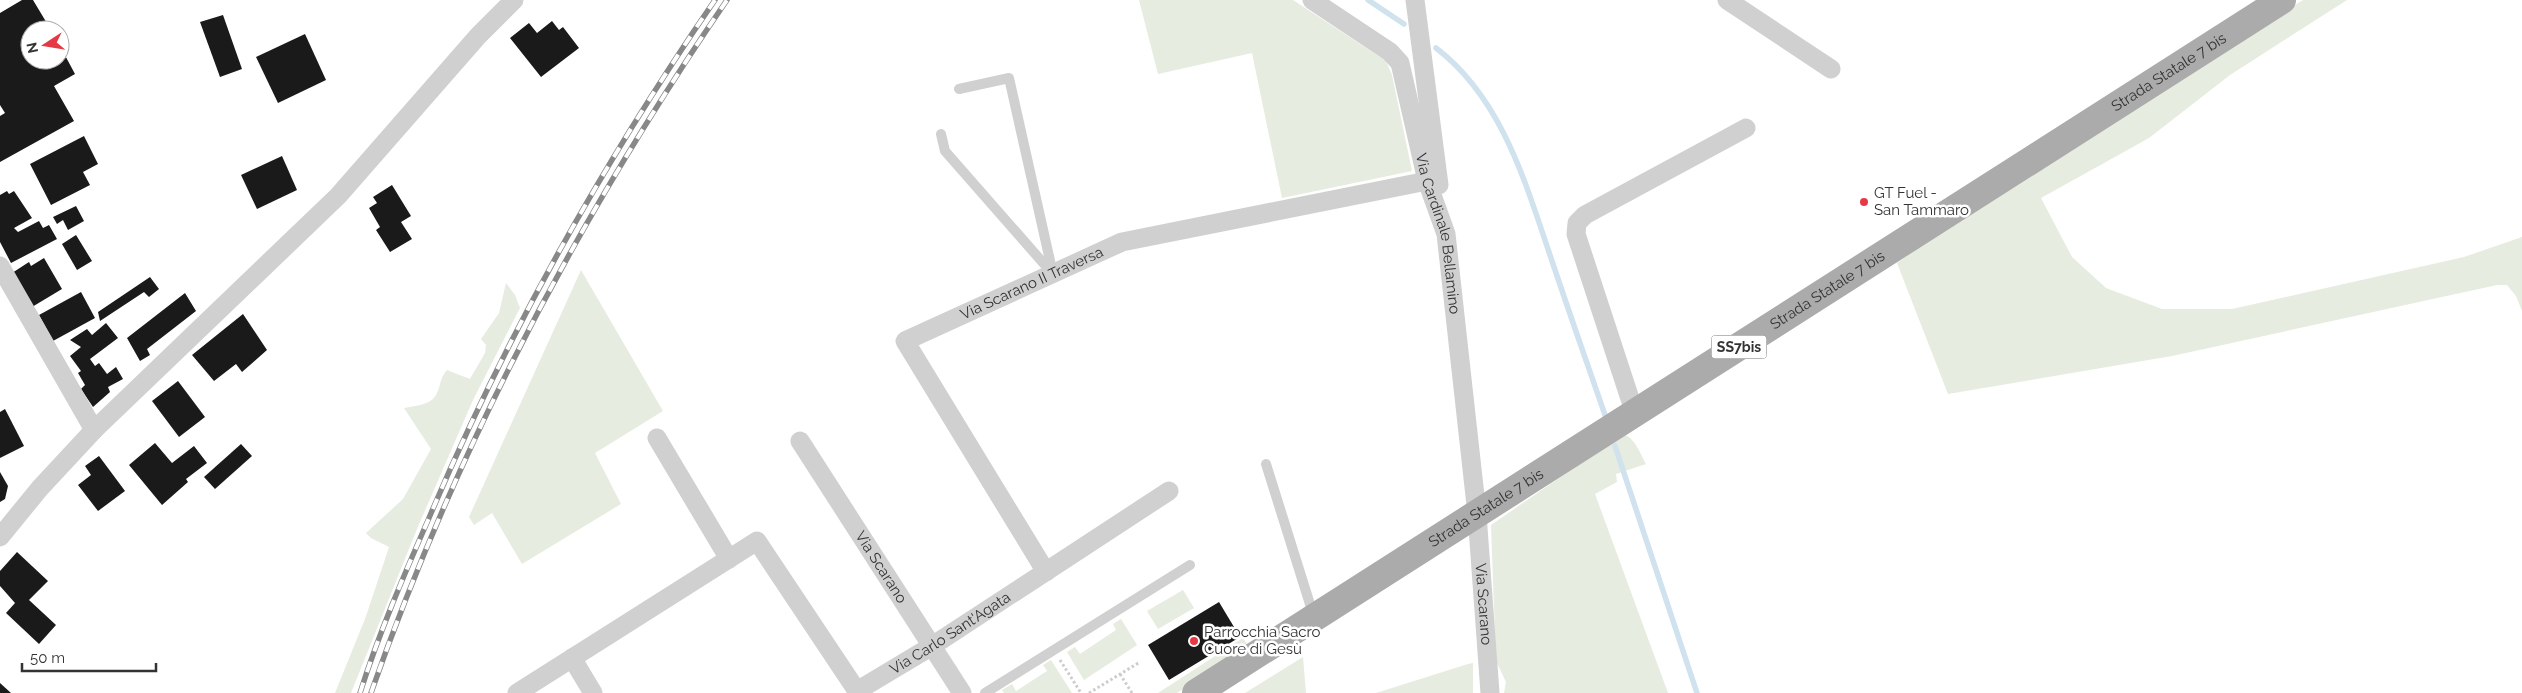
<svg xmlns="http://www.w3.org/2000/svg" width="2522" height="693" viewBox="0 0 2522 693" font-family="Raleway,sans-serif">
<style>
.green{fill:#e6ecdf}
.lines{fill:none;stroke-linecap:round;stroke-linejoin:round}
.stream{stroke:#cfe2ee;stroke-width:5.5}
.building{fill:#1a1a1a}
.path{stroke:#cdcdcd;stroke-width:3;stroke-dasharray:2.5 2.5;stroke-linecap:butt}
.service{stroke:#d0d0d0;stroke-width:10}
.minor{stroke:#d0d0d0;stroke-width:19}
.primary{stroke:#ababab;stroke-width:28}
.rail-casing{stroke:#888;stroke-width:5.5}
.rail{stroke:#fff;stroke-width:4;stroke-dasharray:11;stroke-linecap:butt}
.poi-dot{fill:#e63946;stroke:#fff;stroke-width:2}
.labels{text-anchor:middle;stroke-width:5;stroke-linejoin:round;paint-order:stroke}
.shield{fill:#fff;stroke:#707070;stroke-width:1}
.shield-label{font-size:14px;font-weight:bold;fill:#333}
.street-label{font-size:15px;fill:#333;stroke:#fff}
.poi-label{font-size:15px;fill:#333;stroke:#fff;text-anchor:start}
</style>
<rect width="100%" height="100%" fill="#fff"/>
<g class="green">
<polygon points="1139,0 1293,0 1386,61 1392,75 1412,171 1282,198 1252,53 1158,74"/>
<polygon points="2303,0 2347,0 2230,75 2149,138 2041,198 2072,257 2106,288 2162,309 2232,309 2464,257 2522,237 2522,311 2516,296 2507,285 2497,285 2172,356 1948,394 1897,263 1953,223"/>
<polygon points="581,270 663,411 595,453 621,504 522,564 492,513 474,525 469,517"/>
<path d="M506,283L515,295L520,308L473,400L417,529L351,693H335L365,619L389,547L371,538L366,533L403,499L431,449L404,408C414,406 431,405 436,395C441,386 440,377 447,370L470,379L485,353L486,345L481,339L499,313Z"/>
<path d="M1623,434C1635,438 1640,453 1646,464L1616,474L1617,482L1595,494L1668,693H1504L1506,682L1496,661L1491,525Z"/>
<polygon points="1183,590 1194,608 1158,629 1147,611"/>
<polygon points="1121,619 1137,645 1084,680 1067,652 1075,647 1080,654 1116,630 1113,624"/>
<polygon points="1243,638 1249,647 1177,693 1158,693"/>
<polygon points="1303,657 1306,693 1245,693"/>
<polygon points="1051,660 1072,693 1004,693 1002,690 1012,684 1016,691 1047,671 1043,665"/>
<polygon points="1473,663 1473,693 1376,693 1468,664"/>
</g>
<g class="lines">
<g class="stream">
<polyline points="1368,0 1404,24"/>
<path d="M1436,48C1503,99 1526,185 1552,261C1569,312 1587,363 1605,415"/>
<polyline points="1615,446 1697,693"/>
</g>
</g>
<g class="building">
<polygon points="22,0 33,0 51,30 30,30 30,60 60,60 60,46 75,74 54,86 74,121 0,162 0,116 5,113 0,105 0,13"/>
<polygon points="223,15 242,69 220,77 200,22"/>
<polygon points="552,21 559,30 563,27 579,48 541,77 510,38 529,23 537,33"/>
<polygon points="305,34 326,80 278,103 256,57"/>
<polygon points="84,136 98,164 83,172 90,185 51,205 30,164"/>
<polygon points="282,156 297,190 257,209 241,175"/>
<polygon points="392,185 411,216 401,222 412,239 390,252 376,230 380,227 369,208 377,203 373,197"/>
<polygon points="7,191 9,194 14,191 32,218 14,228 18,232 39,221 43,228 49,225 57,239 11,263 0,242 0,195"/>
<polygon points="76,206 84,221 68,230 63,220 57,224 53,217"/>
<polygon points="76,235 92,261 77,270 62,244"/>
<polygon points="44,258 62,289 32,307 12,273 29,262 31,266"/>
<polygon points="150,277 159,289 149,297 144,292 100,321 98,312"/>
<polygon points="81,292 95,318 53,341 39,315"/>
<polygon points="185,293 196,311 147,349 150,355 140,361 127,338"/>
<polygon points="243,314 267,350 242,372 236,364 214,381 192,355"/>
<polygon points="106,323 118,338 90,359 95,366 99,363 107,374 116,367 123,379 108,387 110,392 93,407 81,389 85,385 78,373 81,371 70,356 81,347 70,340 87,329 92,335"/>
<polygon points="178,381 205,417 179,437 152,401"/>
<polygon points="5,409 24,446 0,458 0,412"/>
<polygon points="155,443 172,463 194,446 207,463 186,479 188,482 162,505 129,465"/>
<polygon points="241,444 252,456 215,489 204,477"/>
<polygon points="99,456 125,491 98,511 78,485 91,475 85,466"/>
<polygon points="0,472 8,486 5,499 0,502"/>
<polygon points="17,552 48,581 29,600 56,625 39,644 6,613 15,603 0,586 0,571"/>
<polygon points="1219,602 1240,637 1169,680 1148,645"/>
<polygon points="0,683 11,693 0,693"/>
</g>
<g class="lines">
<g class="path">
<polyline points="1060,660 1081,693"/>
<polyline points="1120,674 1132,693"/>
<polyline points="1089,693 1140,662"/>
</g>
<g class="service">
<polyline points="959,89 1009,78 1053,274"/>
<polyline points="941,134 945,151 1052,273"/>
<polyline points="1266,464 1314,617"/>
<polyline points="985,693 1190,565"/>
</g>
<g class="minor">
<path id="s1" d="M1312,0L1390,52L1400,63L1427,181L1446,234L1477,514L1490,693"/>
<polyline points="1415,0 1439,185"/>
<polyline points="1727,0 1831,69"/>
<polyline points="0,266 94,430"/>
<polyline points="1635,414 1576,234 1577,223 1585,215 1746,128"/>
<polyline points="657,438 729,559"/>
<path id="s2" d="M800,441L962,693"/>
<polyline points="0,537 40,488 94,430 338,196 478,36 514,0"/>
<path id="s3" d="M1046,572L905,341L1122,242L1427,181"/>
<polyline points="572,658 593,693"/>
<path id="s4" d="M517,693L757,541L857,691L932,646L1169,491"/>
</g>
<path class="primary" id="s5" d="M1196,693L2282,0"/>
<defs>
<g id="rail">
<path d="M360,693C379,633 404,575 429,518C506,336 603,163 715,0"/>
<path d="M371,693C457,447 580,215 727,0"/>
</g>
</defs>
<use href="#rail" class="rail-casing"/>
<use href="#rail" class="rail"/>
</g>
<g class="poi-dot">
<circle cx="1864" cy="202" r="5"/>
<circle cx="1194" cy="641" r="5"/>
</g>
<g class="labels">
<rect class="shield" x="1711.5" y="335.5" width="55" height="23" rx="4"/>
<g class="shield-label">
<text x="1739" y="352">SS7bis</text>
</g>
<g class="street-label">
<text dy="5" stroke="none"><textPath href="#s5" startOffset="1154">Strada Statale 7 bis</textPath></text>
<text dy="5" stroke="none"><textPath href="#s1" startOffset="284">Via Cardinale Bellamino</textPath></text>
<text dy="5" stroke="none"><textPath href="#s3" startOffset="410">Via Scarano II Traversa</textPath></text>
<text dy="5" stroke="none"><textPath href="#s5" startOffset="749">Strada Statale 7 bis</textPath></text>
<text dy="5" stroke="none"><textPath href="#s5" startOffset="344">Strada Statale 7 bis</textPath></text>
<text dy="5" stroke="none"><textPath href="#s2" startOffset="150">Via Scarano</textPath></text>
<text dy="5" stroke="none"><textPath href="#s1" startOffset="658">Via Scarano</textPath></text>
<text dy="5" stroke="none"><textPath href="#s4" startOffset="574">Via Carlo Sant'Agata</textPath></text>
</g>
<g class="poi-label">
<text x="1874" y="198">GT Fuel -<tspan x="1874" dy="17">San Tammaro</tspan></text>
<text x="1204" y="637">Parrocchia Sacro<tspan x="1204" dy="17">Cuore di Gesù</tspan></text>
</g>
</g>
<g transform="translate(45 45) rotate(258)"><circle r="24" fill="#ffffff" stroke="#adadad"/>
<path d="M0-4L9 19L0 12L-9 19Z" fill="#e63946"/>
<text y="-8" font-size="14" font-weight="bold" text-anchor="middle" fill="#333333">N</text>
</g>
<path d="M22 663v8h134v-8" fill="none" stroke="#333333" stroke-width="2.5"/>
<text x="30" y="663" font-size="15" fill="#333333" stroke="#ffffff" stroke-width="4" paint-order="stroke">50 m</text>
</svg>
